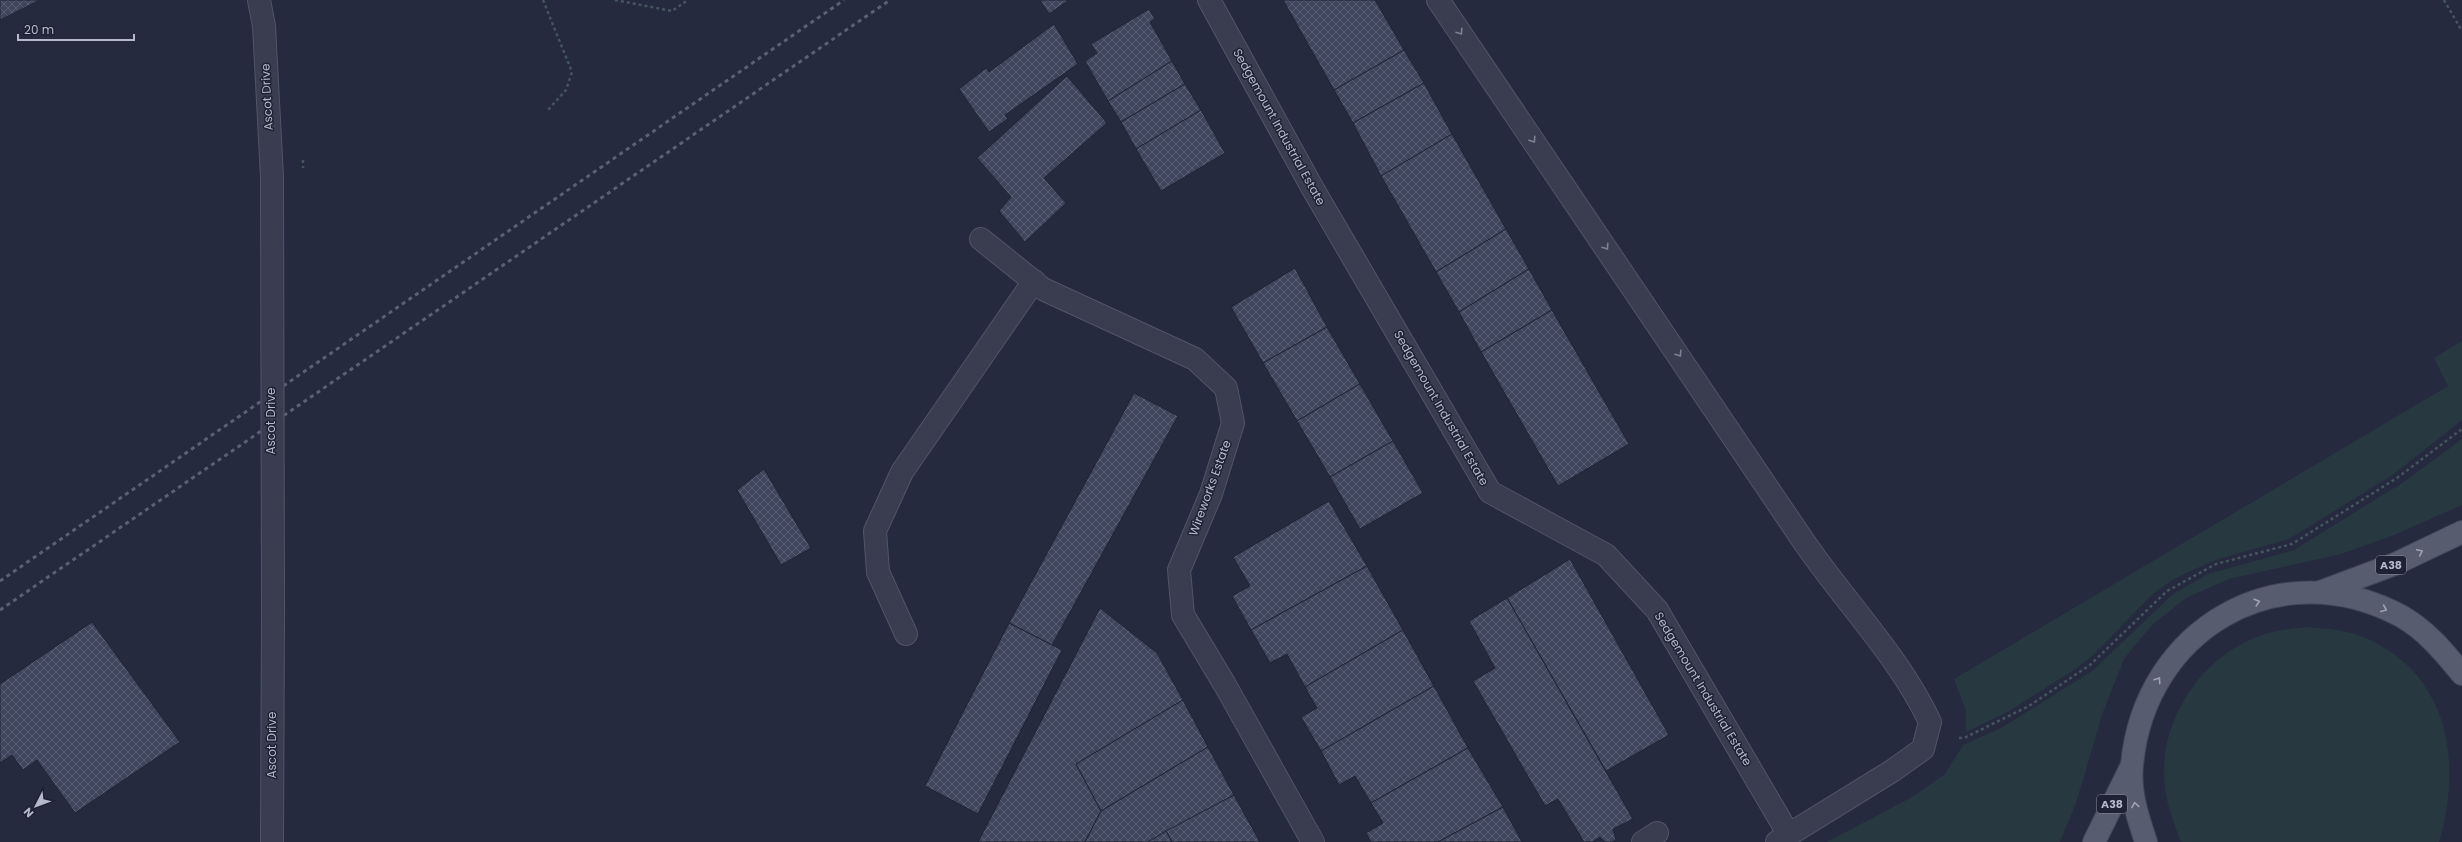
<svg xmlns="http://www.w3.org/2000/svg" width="2462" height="842" viewBox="0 0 2462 842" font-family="Poppins,sans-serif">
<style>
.green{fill:#273840}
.building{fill:url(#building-cross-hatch);stroke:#202436}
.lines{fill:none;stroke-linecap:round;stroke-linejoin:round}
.minor-casing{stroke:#515566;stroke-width:24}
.major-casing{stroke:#424658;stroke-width:24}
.path{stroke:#45555d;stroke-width:2.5;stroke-dasharray:3 3;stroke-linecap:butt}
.minor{stroke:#393d4f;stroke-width:22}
.major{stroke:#575c6f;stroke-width:22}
.rail{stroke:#5b6076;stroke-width:3;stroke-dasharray:4 4;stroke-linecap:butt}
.minor-bridge-casing{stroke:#515566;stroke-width:24;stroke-linecap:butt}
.path-bridge{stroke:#45555d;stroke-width:2.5;stroke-dasharray:3 3;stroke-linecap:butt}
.minor-bridge{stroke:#393d4f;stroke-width:22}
.oneway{stroke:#7d8192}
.oneway2{stroke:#9ea2b2}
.labels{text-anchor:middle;stroke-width:3;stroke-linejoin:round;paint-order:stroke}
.shield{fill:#1e2234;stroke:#888c9c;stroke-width:1}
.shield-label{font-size:11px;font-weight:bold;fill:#b5b9c9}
.street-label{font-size:12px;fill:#b5b9c9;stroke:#1e2234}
</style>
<defs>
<pattern id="building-cross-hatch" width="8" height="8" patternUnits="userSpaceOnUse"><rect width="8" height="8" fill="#3f455d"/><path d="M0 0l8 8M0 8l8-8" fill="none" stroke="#585e73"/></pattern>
</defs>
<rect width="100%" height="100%" fill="#252a3f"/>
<g class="green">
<polygon points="2462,341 2462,420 2394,474 2289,539 2215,560 2174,579 2154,593 2092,656 2074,670 2009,711 1966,732 1966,711 1954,679 2448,386 2434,358"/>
<polygon points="2462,439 2462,505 2394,535 2341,554 2229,579 2186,598 2152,625 2124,659 2103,712 2076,803 2060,842 1827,842 1914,796 1945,774 1963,745 2003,727 2092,671 2173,594 2208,574 2294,550 2402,483"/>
<path d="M2307,627C2328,629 2350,630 2370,640C2450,678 2462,763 2439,842H2182L2180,840C2174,823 2167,806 2165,787C2156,718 2208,645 2277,631C2287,629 2297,628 2307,627Z"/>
</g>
<g class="building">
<polygon points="0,0 40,0 0,20"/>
<polygon points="1040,0 1069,0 1049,14"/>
<polygon points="1283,0 1375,0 1404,50 1334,90"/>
<polygon points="1149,9 1155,19 1150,22 1172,61 1108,101 1085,61 1097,53 1091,44"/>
<polygon points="1054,24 1078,64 1005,115 1008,119 989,132 959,89 986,68 989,72"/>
<polygon points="1404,50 1424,83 1353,123 1334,90"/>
<polygon points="1172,61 1185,84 1121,122 1108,101"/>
<polygon points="1067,76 1107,123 1044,178 1066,203 1025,242 999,211 1011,197 977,158"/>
<polygon points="1424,83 1452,134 1381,176 1353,123"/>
<polygon points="1185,84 1201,110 1136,149 1121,122"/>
<polygon points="1201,110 1225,153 1161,191 1136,149"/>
<polygon points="1452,134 1506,229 1436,272 1381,176"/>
<polygon points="1506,229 1529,269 1459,312 1436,272"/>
<polygon points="1295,268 1327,327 1263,363 1231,307"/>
<polygon points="1529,269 1552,310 1481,352 1459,312"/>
<polygon points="1552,310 1629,444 1558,486 1481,352"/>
<polygon points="1327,327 1360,384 1297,421 1263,363"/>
<polygon points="1360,384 1393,441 1330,477 1297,421"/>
<polygon points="1134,393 1178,416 1052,645 1009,623"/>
<polygon points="1393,441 1423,493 1360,529 1330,477"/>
<polygon points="764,469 811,548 781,565 737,490"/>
<polygon points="1329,501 1367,566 1251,630 1232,596 1250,586 1233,557"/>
<polygon points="1570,559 1669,735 1606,771 1507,598"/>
<polygon points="1367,566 1403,630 1305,687 1287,654 1270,663 1251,630"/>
<polygon points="1507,598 1633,819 1613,829 1616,840 1612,842 1605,842 1600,837 1592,842 1584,842 1558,799 1545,806 1473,681 1495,668 1469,621"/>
<polygon points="1100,608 1157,653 1183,700 1076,764 1101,811 1085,842 978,842"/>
<polygon points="92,622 180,742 75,813 37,760 23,770 12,755 0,763 0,684"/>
<polygon points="1009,623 1062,650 978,814 925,786"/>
<polygon points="1403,630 1434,686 1321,751 1301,717 1317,708 1305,687"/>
<polygon points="1434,686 1468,748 1371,803 1355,776 1339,785 1321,751"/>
<polygon points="1183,700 1208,747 1101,811 1076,764"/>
<polygon points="1208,747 1234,795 1148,842 1085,842 1101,811"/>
<polygon points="1468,748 1503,807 1438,842 1371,842 1366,833 1383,823 1371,803"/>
<polygon points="1234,795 1260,842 1172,842 1166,831"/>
<polygon points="1503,807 1522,842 1438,842"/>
<polygon points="1166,831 1172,842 1148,842"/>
</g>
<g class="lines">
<defs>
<g id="minor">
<polyline points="259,0 264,26 272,177"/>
<polyline points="1209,0 1313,189 1490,492 1606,555 1657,610 1789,835"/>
<path d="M1438,0C1559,178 1680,356 1800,536C1842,599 1898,654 1930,722L1923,749L1892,771L1777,842"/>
<polyline points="981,239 1043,289 1195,359 1226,388 1233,423 1211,494 1179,570 1183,615 1225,685 1313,842"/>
<polyline points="906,634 878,572 875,531 902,472 1034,281"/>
<polyline points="272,842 273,610"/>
<polyline points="1643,842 1657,833"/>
</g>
<g id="major">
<polyline points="2320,592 2395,564 2462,532"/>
<polyline points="2094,842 2131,767"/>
<path d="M2146,842C2138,818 2129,792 2132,765C2144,630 2278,550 2401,616C2426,630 2444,652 2462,674"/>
</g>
</defs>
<use href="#minor" class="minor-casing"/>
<use href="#major" class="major-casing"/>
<g class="path">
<polyline points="543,0 572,72 566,90 547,111"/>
<polyline points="615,0 672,11 688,0"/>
<polyline points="2444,0 2462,31"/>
<polyline points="1959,738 1964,738 2029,706 2090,665 2167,591 2216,564 2292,544 2397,478 2462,429"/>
</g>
<use href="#minor" class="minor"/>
<use href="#major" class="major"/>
<g class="rail">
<polyline points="0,581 844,0"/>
<polyline points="0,610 890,0"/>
</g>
<defs>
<polyline id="minor-bridge" points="272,177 273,610"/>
</defs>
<use href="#minor-bridge" class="minor-bridge-casing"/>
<polyline class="path-bridge" points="303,160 303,168"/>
<use href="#minor-bridge" class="minor-bridge"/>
</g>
<defs><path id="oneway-chevron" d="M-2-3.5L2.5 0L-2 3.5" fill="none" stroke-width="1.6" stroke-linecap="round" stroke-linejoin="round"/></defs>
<g class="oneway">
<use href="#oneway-chevron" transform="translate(1460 32) rotate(56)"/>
<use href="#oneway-chevron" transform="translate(1533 140) rotate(56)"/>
<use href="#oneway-chevron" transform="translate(1606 247) rotate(56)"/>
<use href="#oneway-chevron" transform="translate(1679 354) rotate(56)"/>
</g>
<g class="oneway2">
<use href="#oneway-chevron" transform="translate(2420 552) rotate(-25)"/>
<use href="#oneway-chevron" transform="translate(2257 602) rotate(-17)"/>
<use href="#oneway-chevron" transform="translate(2384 609) rotate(23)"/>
<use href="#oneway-chevron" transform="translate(2158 680) rotate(-56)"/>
<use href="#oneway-chevron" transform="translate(2135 805) rotate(-99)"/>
</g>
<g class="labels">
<g class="shield">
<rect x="2376" y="556" width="30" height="18" rx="3"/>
<rect x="2097" y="795" width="30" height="18" rx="3"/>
</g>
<g class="shield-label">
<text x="2391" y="569">A38</text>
<text x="2112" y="808">A38</text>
</g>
<g class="street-label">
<text transform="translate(267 97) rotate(-93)" y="4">Ascot Drive</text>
<text transform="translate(1279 127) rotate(61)" y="4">Sedgemount Industrial Estate</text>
<text transform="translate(1441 408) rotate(60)" y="4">Sedgemount Industrial Estate</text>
<text transform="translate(271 421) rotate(-90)" y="4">Ascot Drive</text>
<text transform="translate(1210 488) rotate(-70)" y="4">Wireworks Estate</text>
<text transform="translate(1703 689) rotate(59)" y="4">Sedgemount Industrial Estate</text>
<text transform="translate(272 745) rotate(-90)" y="4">Ascot Drive</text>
</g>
</g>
<g transform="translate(36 806) rotate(228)" stroke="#1e2234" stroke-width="3" paint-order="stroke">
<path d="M0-3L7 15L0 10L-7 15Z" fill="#b5b9c9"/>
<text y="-6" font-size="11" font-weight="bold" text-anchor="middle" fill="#b5b9c9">N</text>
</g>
<path d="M18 34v6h116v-6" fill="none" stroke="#b5b9c9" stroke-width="2"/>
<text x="24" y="34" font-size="12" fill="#b5b9c9" stroke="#1e2234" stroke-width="3" paint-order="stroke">20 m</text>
</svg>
